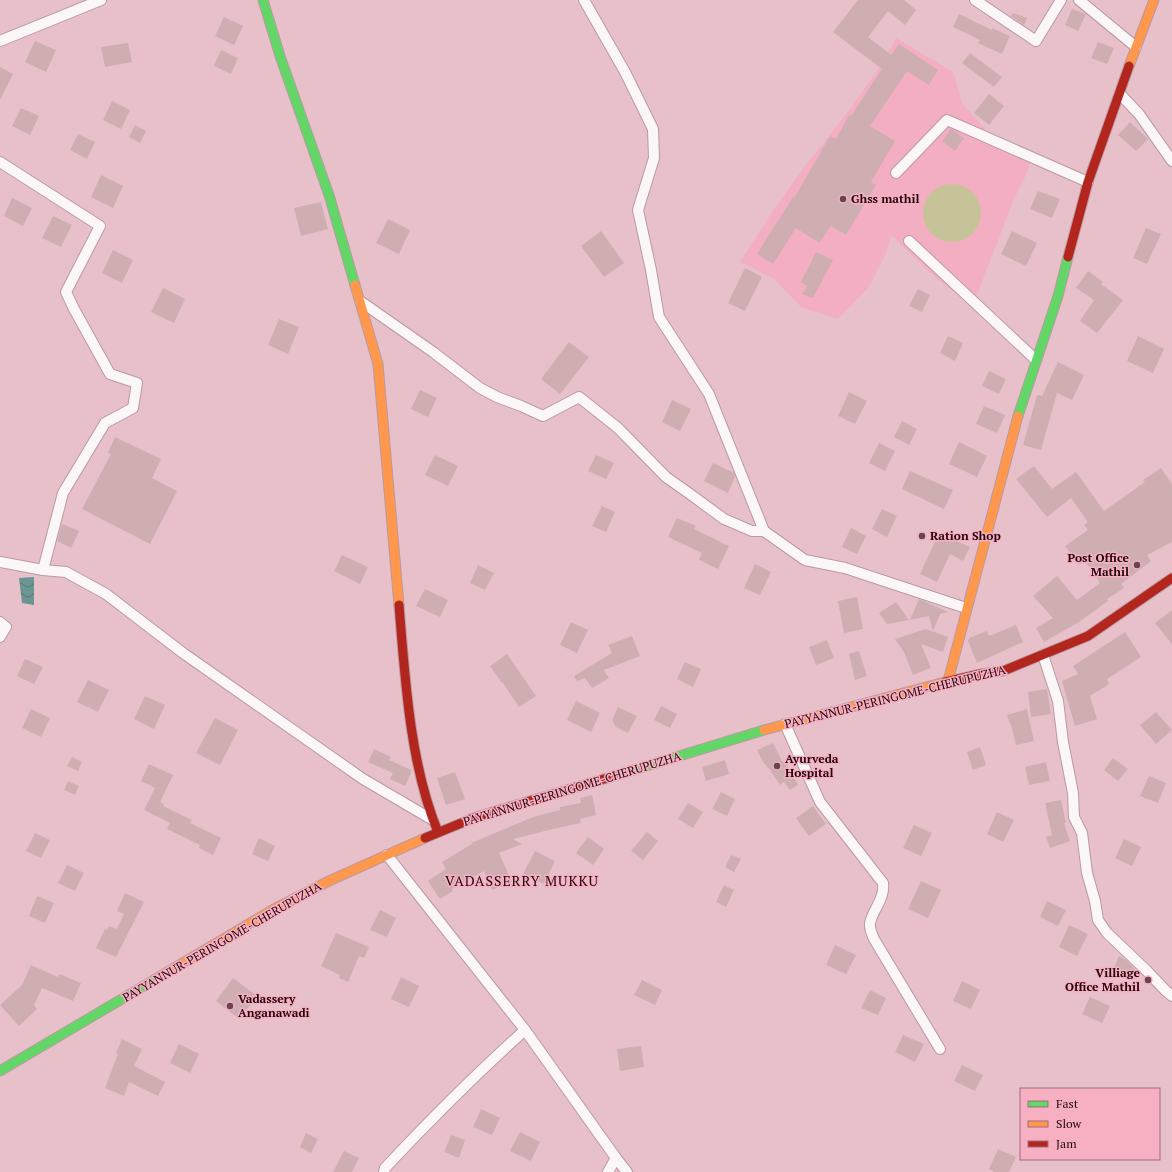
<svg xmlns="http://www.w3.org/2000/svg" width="1172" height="1172" viewBox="0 0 1172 1172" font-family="'PT Serif',serif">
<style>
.built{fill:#f4aec1}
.green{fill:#c7c399}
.water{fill:url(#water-waves)}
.building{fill:#cfaeb2}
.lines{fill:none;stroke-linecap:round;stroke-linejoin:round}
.street-casing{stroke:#ba9aa2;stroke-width:12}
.fast-casing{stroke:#ba9aa2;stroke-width:11}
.slow-casing{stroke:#ba9aa2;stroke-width:11}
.jam-casing{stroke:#ba9aa2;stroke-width:11}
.street{stroke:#fbf6f7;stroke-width:10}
.fast{stroke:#63d668;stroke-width:9}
.slow{stroke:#ff974d;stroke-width:9}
.jam{stroke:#b3261e;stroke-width:9}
.poi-dot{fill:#664650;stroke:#f7b0c2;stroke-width:1.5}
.labels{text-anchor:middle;stroke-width:3;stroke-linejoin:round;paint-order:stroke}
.poi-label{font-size:12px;font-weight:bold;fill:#21040e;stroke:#f7b0c2;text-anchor:start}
.street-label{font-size:12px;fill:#21040e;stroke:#f7b0c2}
.quarter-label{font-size:14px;letter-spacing:1px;fill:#21040e;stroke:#f7b0c2}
</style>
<defs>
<pattern id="water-waves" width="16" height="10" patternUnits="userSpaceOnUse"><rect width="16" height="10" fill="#6b9590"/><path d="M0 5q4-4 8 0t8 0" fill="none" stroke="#587774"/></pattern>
</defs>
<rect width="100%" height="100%" fill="#e7c0ca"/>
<polygon class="built" points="896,38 953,72 962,103 987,131 1031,160 1027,173 1014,199 973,305 938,280 891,235 886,253 869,287 838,319 801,307 774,279 740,262 771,214 802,170 850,109 882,64"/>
<circle class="green" cx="952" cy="213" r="29"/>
<polygon class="water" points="34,577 34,605 22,603 19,578"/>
<g class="building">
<polygon points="858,0 904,0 916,10 905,25 888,11 868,37 891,55 899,44 938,70 929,85 907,71 870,126 895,141 871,182 876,185 846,235 831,226 819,243 796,228 773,264 757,254 793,197 794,198 830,136 836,139 849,115 851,116 882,69 833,32"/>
<polygon points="1072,9 1086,14 1078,31 1065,25"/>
<polygon points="1013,13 1027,18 1024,25 1011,16"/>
<polygon points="959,14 992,30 992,28 1010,36 1002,54 978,43 980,40 953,27"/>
<polygon points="224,17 243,26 234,45 215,36"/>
<polygon points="35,41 56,50 46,72 25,62"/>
<polygon points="1098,42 1114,48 1107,64 1091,58"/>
<polygon points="128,43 132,62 105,67 101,47"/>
<polygon points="221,50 238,58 231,74 214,66"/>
<polygon points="970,53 1002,77 994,87 962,63"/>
<polygon points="0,67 13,74 0,100"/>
<polygon points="989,94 1004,106 989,125 974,113"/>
<polygon points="112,101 130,110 121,129 103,120"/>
<polygon points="21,108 39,116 30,135 12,126"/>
<polygon points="1130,122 1148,139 1136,151 1118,135"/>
<polygon points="135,125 146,131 140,143 129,137"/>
<polygon points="951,129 964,138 955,151 942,141"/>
<polygon points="78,134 95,142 87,159 70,150"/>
<polygon points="101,175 123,186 113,208 91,197"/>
<polygon points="1038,191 1060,199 1052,218 1030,209"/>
<polygon points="12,198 32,208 23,226 4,216"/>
<polygon points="321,202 328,229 301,236 294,208"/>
<polygon points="53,216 72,225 61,247 42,238"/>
<polygon points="388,219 410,230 399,254 376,243"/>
<polygon points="1146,228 1161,234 1147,264 1133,258"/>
<polygon points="601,231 624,263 604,277 581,246"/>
<polygon points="1012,231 1037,243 1026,266 1001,254"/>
<polygon points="113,250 133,260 122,283 102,273"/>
<polygon points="816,252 833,260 813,298 802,294 807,286 801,282 805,273 806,273"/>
<polygon points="745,268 762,277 745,311 728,303"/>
<polygon points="1088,271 1103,282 1101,284 1123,300 1097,333 1080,321 1094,300 1076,288"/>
<polygon points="163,288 185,299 174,323 151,312"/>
<polygon points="918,289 930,295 922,312 909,306"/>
<polygon points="279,319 299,327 288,354 268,345"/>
<polygon points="948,336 963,343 955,361 940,353"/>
<polygon points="1138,336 1164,349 1153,373 1127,361"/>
<polygon points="569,342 589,357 560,394 541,379"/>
<polygon points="1058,362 1084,375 1072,400 1057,393 1041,450 1023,445 1037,395 1042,396"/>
<polygon points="989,371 1006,379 999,394 982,386"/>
<polygon points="420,390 437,398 428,417 411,409"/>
<polygon points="849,392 867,401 855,424 838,416"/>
<polygon points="672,400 691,409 680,431 662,422"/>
<polygon points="984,406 1005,415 997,433 976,424"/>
<polygon points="902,421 917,429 909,445 894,437"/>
<polygon points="115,437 161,459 152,478 177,491 150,544 82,509 111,454 108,453"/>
<polygon points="959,442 987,456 977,477 949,464"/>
<polygon points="879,443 895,451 885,471 869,463"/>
<polygon points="435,455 458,466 448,486 425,475"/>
<polygon points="596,455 614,463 606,479 588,471"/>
<polygon points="713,463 734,473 735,477 728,493 704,481"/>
<polygon points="1034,466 1052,489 1076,472 1104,511 1145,482 1143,480 1161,468 1172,484 1172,542 1147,555 1151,561 1121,584 1124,588 1107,599 1108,601 1079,622 1044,642 1036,628 1053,618 1033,596 1057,576 1077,600 1100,583 1085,561 1079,565 1065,546 1088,530 1084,525 1088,522 1071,498 1047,517 1016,479"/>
<polygon points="910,471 953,490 944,509 902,489"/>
<polygon points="602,506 615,512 606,532 592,526"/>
<polygon points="882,509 897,516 887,537 872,529"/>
<polygon points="677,518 696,526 694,529 729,546 718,569 699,560 702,553 668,537"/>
<polygon points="62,524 79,531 71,548 57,541"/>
<polygon points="851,528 866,536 857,554 842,547"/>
<polygon points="939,533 970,547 963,561 950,554 937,582 920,574"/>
<polygon points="342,555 368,567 360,584 334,571"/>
<polygon points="755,564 771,572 760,595 744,588"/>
<polygon points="478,565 494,573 485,590 470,583"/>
<polygon points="425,589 448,600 440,617 416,606"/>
<polygon points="857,597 863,629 844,633 838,601"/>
<polygon points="919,599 948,612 940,614 933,631 929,616 910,620"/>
<polygon points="896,602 909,620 887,624 879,613"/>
<polygon points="1172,610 1172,644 1155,623"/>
<polygon points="571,622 588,630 577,653 560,645"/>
<polygon points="1016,625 1023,642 977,663 968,641 969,638 987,631 989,636"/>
<polygon points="926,629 948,637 943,652 921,644 931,668 913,675 904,652 895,639"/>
<polygon points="1125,632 1141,657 1107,679 1109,684 1090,696 1097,719 1075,726 1062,681 1078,674 1073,666"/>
<polygon points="632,636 640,656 604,670 609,678 592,688 585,678 577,681 574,676 612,653 608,645"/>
<polygon points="827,640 834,658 816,665 809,647"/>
<polygon points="859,651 867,676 855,680 849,654"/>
<polygon points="507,654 536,696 519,707 503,683 502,683 490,666"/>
<polygon points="25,659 43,667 34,684 17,676"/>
<polygon points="685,662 701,669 693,687 677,679"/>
<polygon points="88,680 109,690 98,712 77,702"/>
<polygon points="1047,689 1051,714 1031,717 1028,692"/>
<polygon points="145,696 165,705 154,729 134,719"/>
<polygon points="576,701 600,713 591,732 567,720"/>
<polygon points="661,706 677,714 670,728 654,720"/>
<polygon points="618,707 637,716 628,733 616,727 612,720"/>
<polygon points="31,709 50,718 41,737 22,728"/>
<polygon points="1027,709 1034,741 1016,745 1011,724 1010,724 1007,715"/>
<polygon points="1156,712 1172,730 1156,744 1140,725"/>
<polygon points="215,718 238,730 220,765 196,753"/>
<polygon points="773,743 782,761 786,763 798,785 790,790 784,782 780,785 770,770 763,762 757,750"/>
<polygon points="980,747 986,765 973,770 967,752"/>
<polygon points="374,749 391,757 389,760 411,770 411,773 405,786 390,779 393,773 368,762"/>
<polygon points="72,757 82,762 78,771 67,766"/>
<polygon points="1113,758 1128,769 1118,781 1104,770"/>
<polygon points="725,760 729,774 706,781 702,767"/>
<polygon points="1046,762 1050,781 1029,785 1025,767"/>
<polygon points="149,764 173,775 160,802 164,804 163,806 192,820 190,823 221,838 213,855 199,848 200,845 167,829 170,823 144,810 155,788 141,781"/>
<polygon points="455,772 465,799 446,805 437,778"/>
<polygon points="1149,776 1166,783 1158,803 1140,796"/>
<polygon points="68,781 79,786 75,795 64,790"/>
<polygon points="721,792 735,799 727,816 712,809"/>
<polygon points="592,795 596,815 580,819 581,823 557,828 513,839 522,844 499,853 512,882 492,890 484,871 452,889 453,891 440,899 428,881 446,869 442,862 472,844 471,843 533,817 560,810 560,807 581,803 580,798"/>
<polygon points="1061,800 1066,823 1064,823 1070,841 1050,848 1046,837 1052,835 1045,803"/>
<polygon points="688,803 703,812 693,828 678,819"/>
<polygon points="813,806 826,824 809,836 796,818"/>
<polygon points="997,812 1014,820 1003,842 987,834"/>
<polygon points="914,825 932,833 921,856 903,848"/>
<polygon points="647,832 658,841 643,860 631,851"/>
<polygon points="35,833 50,840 41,858 26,851"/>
<polygon points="588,837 604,849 593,865 576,853"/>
<polygon points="259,838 275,846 268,861 252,854"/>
<polygon points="1124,839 1141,847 1132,866 1115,858"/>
<polygon points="535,851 555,861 544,884 523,874"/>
<polygon points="731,855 741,859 734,872 725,867"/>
<polygon points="67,865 84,873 75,891 58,883"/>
<polygon points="921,881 941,890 928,918 908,909"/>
<polygon points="724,885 734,890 726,907 716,902"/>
<polygon points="125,893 144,902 116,957 96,948 105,929 107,930 109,926 117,929 124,914 117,911"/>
<polygon points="37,896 54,903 45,923 29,916"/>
<polygon points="1047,901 1066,910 1058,926 1040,917"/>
<polygon points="380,910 396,918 387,937 370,930"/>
<polygon points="1069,925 1088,934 1077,956 1059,947"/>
<polygon points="336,933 369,947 364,958 359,956 348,982 339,978 340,975 321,966"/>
<polygon points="835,945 856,955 846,974 826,965"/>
<polygon points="1119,956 1126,960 1135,969 1132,977 1114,968"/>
<polygon points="31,965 58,977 59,974 81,983 73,1001 42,988 34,1005 37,1009 19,1026 0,1005 22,985"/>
<polygon points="401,977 419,986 409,1007 391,999"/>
<polygon points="233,978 257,996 239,1019 216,1001"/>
<polygon points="642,980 662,990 655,1005 634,995"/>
<polygon points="962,981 980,990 971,1009 953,1001"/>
<polygon points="870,990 886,998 878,1015 861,1008"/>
<polygon points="1090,997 1110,1006 1102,1023 1082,1014"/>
<polygon points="903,1035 924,1044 915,1062 895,1052"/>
<polygon points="122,1039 142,1049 134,1066 165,1082 158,1096 129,1082 124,1096 105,1088 118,1054 116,1053"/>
<polygon points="179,1044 199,1054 190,1073 170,1063"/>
<polygon points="641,1046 644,1067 620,1071 617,1049"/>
<polygon points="962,1065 983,1075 975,1091 954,1081"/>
<polygon points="481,1109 500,1118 492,1135 473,1127"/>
<polygon points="520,1132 540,1142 531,1161 510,1151"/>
<polygon points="306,1133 318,1139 311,1153 300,1147"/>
<polygon points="451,1135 465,1140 459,1158 444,1152"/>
<polygon points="998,1149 1016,1157 1009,1172 994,1172 989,1169"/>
<polygon points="344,1151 359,1158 352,1172 333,1172"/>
</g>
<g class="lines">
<defs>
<g id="street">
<polyline points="584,0 625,72 653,129 654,158 638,210 651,270 659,317 709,394 764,531 805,560 845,568 966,608"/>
<polyline points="975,0 1036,41 1061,0"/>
<polyline points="1079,0 1136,47"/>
<polyline points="0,41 101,0"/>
<polyline points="1120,94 1139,114 1172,161"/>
<polyline points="0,162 100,226 66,292 74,309 110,374 137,383 133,408 105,423 63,493 43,570"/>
<polyline points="896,173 947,120 1088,182"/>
<polyline points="909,241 1036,360"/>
<polyline points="360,301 433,352 480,388 497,397 521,406 543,416 579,397 618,428 666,477 690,494 724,519 752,531 764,531"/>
<polyline points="0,562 43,570 66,572 106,594 183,653 363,779 433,820"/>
<polyline points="0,622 6,627 0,637"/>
<polyline points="1043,655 1058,701 1063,742 1073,793 1074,817 1082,833 1087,873 1095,901 1098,920 1107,933 1146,970 1166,991 1172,996"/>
<path d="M785,724L820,802L883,883C885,899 873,909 870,923C869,928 872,934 874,939L940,1049"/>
<polyline points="387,855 525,1030 616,1158 608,1172"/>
<polyline points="616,1158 627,1172"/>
<path d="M384,1172L385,1168C430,1120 476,1074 525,1030"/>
</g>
<g id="fast">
<polyline points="263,0 280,56 329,195 355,285"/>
<polyline points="1018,416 1058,296 1068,257"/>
<polyline points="614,776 764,730"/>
<polyline points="0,1071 159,977"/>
</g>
<g id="slow">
<polyline points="1129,66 1154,0"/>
<polyline points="355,285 378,364 399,605"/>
<polyline points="948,681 1018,416"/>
<polyline points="764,730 945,682"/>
<polyline points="159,977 274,909 331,880 425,838"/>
</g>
<g id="jam">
<polyline points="1068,257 1088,182 1129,66"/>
<path d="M399,605C405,678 410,765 438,832"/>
<polyline points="945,682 980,674 1003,671 1088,636 1172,578"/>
<polyline points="425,838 476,817 614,776"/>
</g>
</defs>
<use href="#street" class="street-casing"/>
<use href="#fast" class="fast-casing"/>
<use href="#slow" class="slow-casing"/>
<use href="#jam" class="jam-casing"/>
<use href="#street" class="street"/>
<use href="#fast" class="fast"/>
<use href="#slow" class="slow"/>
<use href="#jam" class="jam"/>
</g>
<g class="poi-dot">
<circle cx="843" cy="199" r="4"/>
<circle cx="922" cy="536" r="4"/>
<circle cx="1137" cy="565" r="4"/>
<circle cx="777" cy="766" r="4"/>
<circle cx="1148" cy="980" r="4"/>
<circle cx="230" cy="1006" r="4"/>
</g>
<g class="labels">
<g class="poi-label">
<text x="851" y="203">Ghss mathil</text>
<text x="930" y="540">Ration Shop</text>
<text x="1129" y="562" text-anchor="end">Post Office<tspan x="1129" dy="14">Mathil</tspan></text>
<text x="785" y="763">Ayurveda<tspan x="785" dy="14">Hospital</tspan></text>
<text x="1140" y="977" text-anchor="end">Villiage<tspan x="1140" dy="14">Office Mathil</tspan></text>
<text x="238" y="1003">Vadassery<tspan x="238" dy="14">Anganawadi</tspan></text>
</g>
<g class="street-label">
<text transform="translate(895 697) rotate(-14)" y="4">PAYYANNUR-PERINGOME-CHERUPUZHA</text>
<text transform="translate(572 789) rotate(-17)" y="4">PAYYANNUR-PERINGOME-CHERUPUZHA</text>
<text transform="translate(222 942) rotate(-30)" y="4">PAYYANNUR-PERINGOME-CHERUPUZHA</text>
</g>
<g class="quarter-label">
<text x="522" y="886">VADASSERRY MUKKU</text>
</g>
</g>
<rect x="1020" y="1088" width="140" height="72" fill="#f7b0c2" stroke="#a16b7a"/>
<rect x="1028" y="1101" width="20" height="6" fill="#63d668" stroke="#a16b7a"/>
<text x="1056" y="1108" font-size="12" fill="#21040e">Fast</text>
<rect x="1028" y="1121" width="20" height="6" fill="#ff974d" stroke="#a16b7a"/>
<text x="1056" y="1128" font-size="12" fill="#21040e">Slow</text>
<rect x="1028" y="1141" width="20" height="6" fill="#b3261e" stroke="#a16b7a"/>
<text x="1056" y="1148" font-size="12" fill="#21040e">Jam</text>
</svg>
